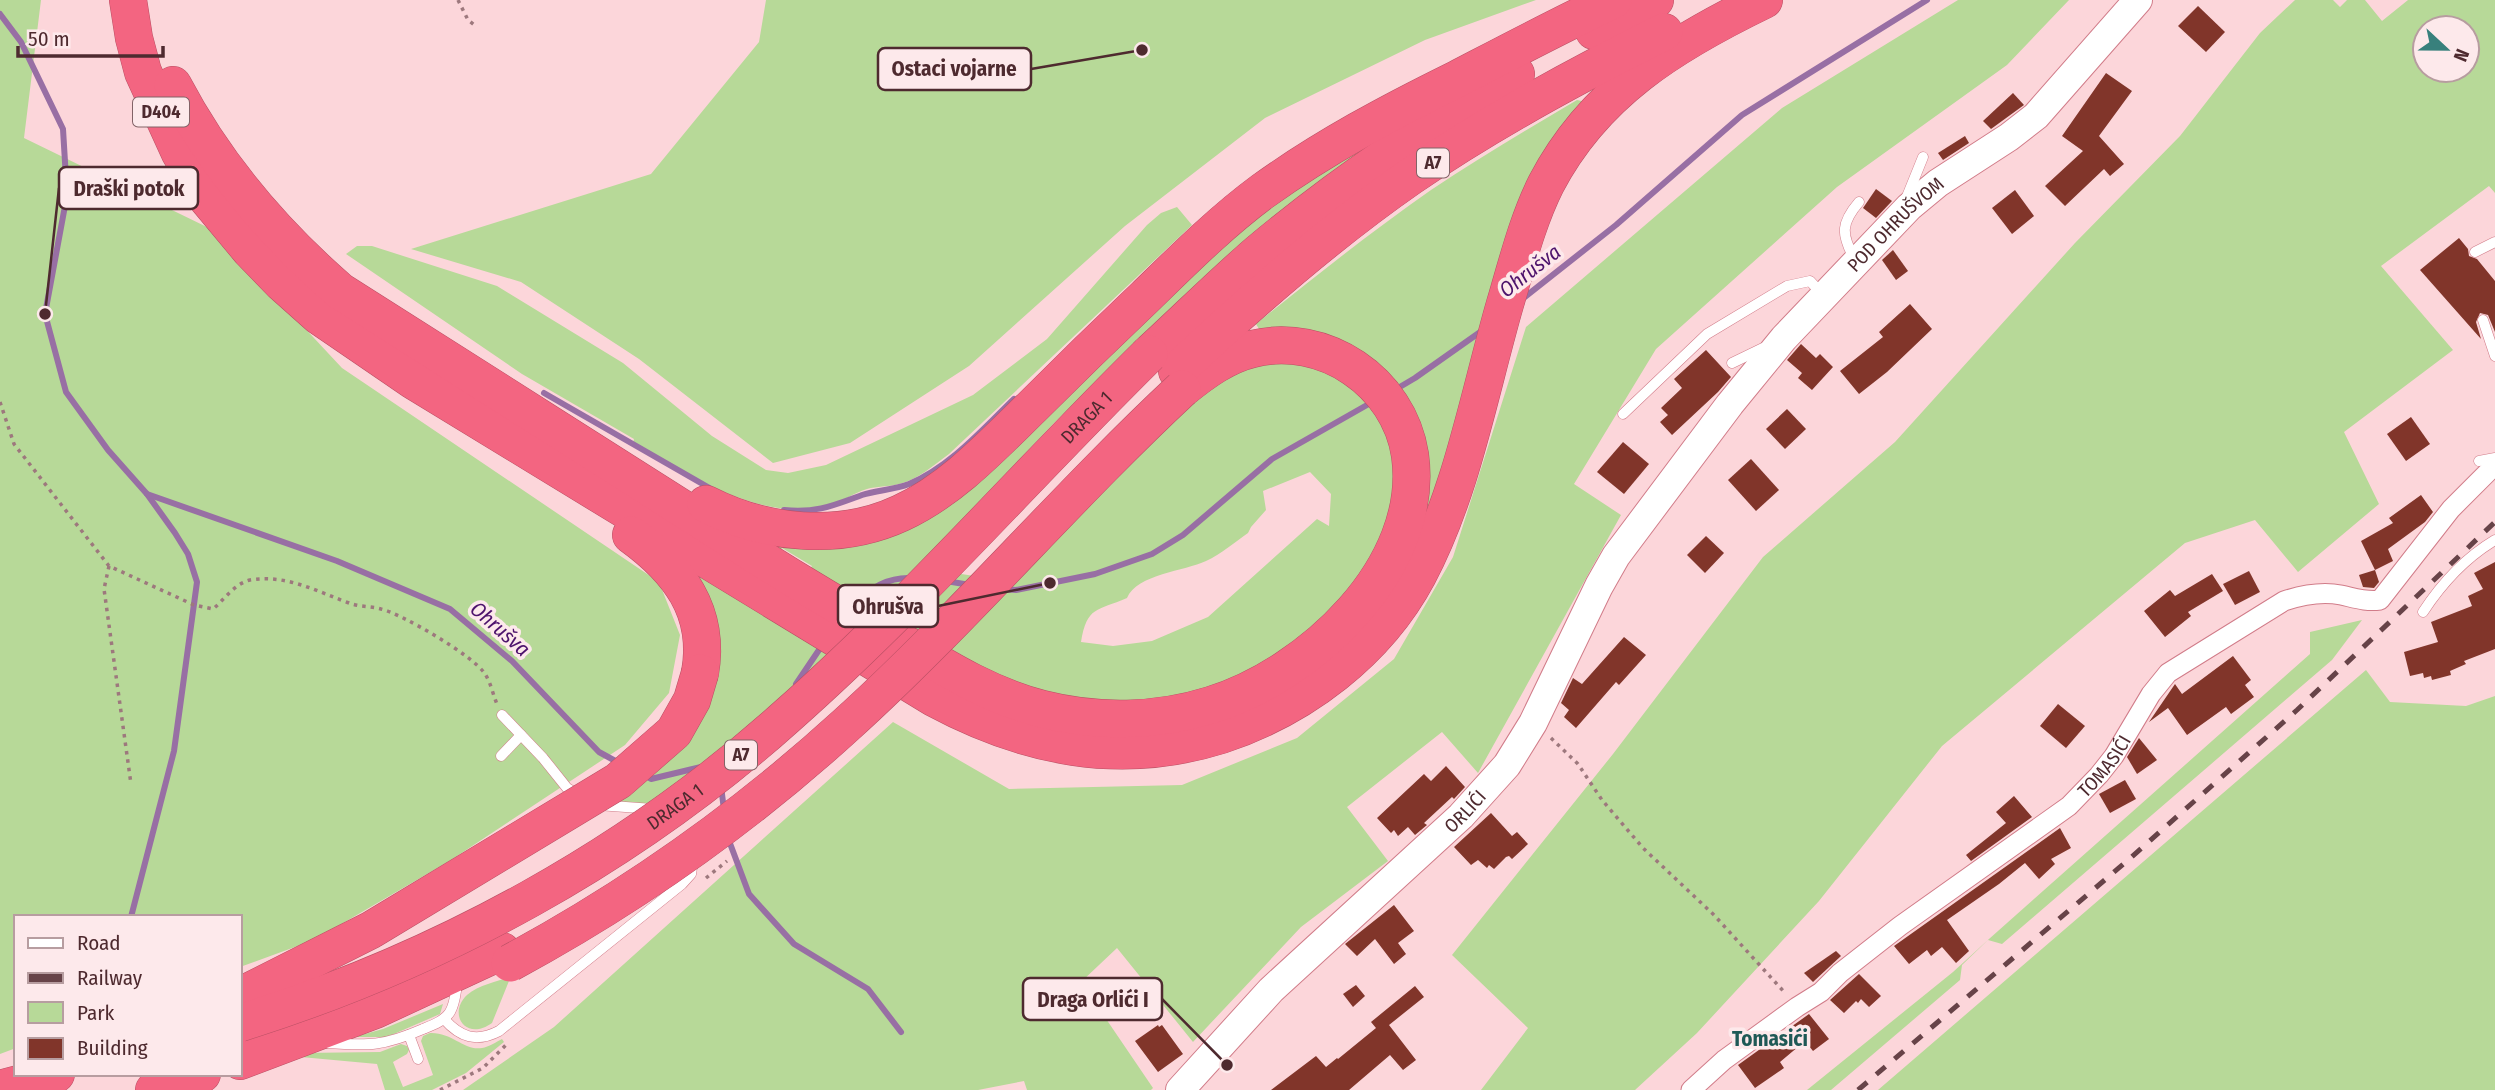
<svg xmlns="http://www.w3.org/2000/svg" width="2495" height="1090" viewBox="0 0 2495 1090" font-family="'Fira Sans Condensed',sans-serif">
<rect width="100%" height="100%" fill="#fcd6da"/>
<!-- green -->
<g fill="#b7d998" fill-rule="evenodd">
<polygon points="0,0 41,0 24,138 213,230 342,368 659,582 680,635 669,693 625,745 451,860 314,940 240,967 240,917 16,917 16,1048 0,1054"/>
<polygon points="766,0 1536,0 1425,40 1265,118 1125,226 969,366 850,443 773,463 639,359 521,282 411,249 651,174 759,42"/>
<polygon points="1958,0 2069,0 2007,65 1837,187 1656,349 1574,484 1621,515 1478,773 1442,732 1347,807 1388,861 1301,927 1193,1042 1117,948 1081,982 1153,1088 1151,1090 1027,1090 1024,1081 978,1090 463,1090 554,1027 893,722 1009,789 1182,785 1297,738 1394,659 1453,557 1526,327 1782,108"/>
<path d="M2295 0H2333L2340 7 2347 0H2365L2382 21 2408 0H2495V193L2489 186 2381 266 2453 350 2344 432 2379 504 2298 572 2255 520 2185 543 1942 746 1819 901 1697 1033 1635 1090H1481L1528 1028 1452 955 1613 754 1763 557 1895 442 2075 243 2180 136 2260 33ZM2425 28H2467V70H2425Z"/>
<path d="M1577 100 1582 101V103L1447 452 1425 518 1285 654 1198 693 1114 706 830 655 753 725 650 805 609 801 688 734 687 563 745 604 777 622 812 566 782 548 779 553 756 540 863 535 1236 227 1416 113 1162 318 1054 423 917 567 1006 581 1192 395 1263 360 1259 329 1256 324C1313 278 1371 232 1431 190 1479 158 1528 129 1577 100ZM1310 472 1331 494 1329 526 1317 519 1208 617 1152 641 1113 646 1081 642C1087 606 1097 611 1127 598 1137 574 1185 571 1206 561 1221 554 1235 542 1248 533L1251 527 1266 510 1263 491Z"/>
<path d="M1177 207 1192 225 949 454C934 465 917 480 899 484 888 487 877 486 867 489 853 493 841 503 827 506 761 523 687 474 633 443L634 439 522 374 346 254 357 246H372L497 286 623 363 712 436 766 470 788 473 826 465 973 395 1047 339 1147 225 1161 213Z"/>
<polygon points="2362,620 2332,660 2002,944 1988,940 1962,965 1960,980 1831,1090 1807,1090 1953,972 1989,939 2310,654 2310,632"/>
<polygon points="2366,670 2390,702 2466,706 2495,696 2495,1090 1878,1090"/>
<path d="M511 976 492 1023C466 1042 447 1014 467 995 479 984 498 982 511 976Z"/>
<polygon points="443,1004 440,1014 387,1037 354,1037 383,1029"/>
<path d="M430 1033C452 1032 464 1051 482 1048 489 1047 496 1042 502 1039L504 1042 466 1073 432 1090H385L377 1064 301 1057V1053L380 1052 401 1044 407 1046 409 1050 407 1054 393 1062 403 1087 433 1075 421 1041 423 1036Z"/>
</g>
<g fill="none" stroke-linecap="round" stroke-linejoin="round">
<!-- stream -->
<g stroke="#986fa4" stroke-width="6">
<polyline points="0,14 21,42 63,129 67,195 45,314 66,392 108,450 147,494 175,533 188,554 197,582 174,751 131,917"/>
<polyline points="1521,300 1616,225 1742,115 1927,0"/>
<polyline points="1393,391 1415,378 1483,330"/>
<polyline points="544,393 713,490"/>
<polyline points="147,494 337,561 450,609 512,661 599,752 619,763"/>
<path d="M784 510C817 513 832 506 862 495 877 490 894 490 909 484 950 467 983 429 1014 399"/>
<polyline points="946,581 970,585"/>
<polyline points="1001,589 1016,590 1095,574 1152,554 1183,535 1272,459 1374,401"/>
<path d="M856 603C871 587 889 577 911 578"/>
<polyline points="796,684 823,644"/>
<polyline points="644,775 651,779 701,767"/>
<polyline points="721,786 724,810"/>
<polyline points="728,838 749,894 794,944 868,989 901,1032"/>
</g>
</g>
<!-- building -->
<g fill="#81352a">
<polygon points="2198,6 2225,32 2206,52 2178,26"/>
<polygon points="2106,73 2132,91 2099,136 2124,164 2110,176 2104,169 2065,206 2045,186 2083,151 2062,136"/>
<polygon points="2013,93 2024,105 1991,129 1983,121"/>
<polygon points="1965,136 1969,143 1943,160 1938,153"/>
<polygon points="1876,189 1892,201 1876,218 1863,208"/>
<polygon points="2015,190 2034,216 2012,234 1992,208"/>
<polygon points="2459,238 2468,249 2469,256 2477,259 2495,281 2495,332 2488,315 2480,313 2476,322 2481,339 2420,270"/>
<polygon points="1893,250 1908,271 1896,280 1882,260"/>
<polygon points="1910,304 1932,329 1887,372 1859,394 1840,371 1883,337 1879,332"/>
<polygon points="1801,344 1816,358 1820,354 1833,367 1812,390 1798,378 1802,373 1787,360"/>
<polygon points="1706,350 1731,377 1718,392 1672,435 1660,422 1668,415 1661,408 1682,388 1674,379"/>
<polygon points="1787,409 1806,429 1785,449 1766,429"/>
<polygon points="2411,417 2430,444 2406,461 2387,434"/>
<polygon points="1623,442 1649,464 1624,494 1597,472"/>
<polygon points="1751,459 1779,490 1756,511 1728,480"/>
<polygon points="2421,495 2433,512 2425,522 2388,549 2393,561 2375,570 2361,541 2393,523 2389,518"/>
<polygon points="1706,536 1724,553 1705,573 1687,555"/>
<polygon points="2495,562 2495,649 2464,661 2466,664 2450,671 2451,675 2432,680 2431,676 2424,678 2423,673 2410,676 2404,652 2438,642 2431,622 2472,606 2468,596 2483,589 2474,573"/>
<polygon points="2375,570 2379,582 2374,588 2363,587 2359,575"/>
<polygon points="2249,571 2260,592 2235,605 2223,584"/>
<polygon points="2212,574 2223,591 2188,612 2191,616 2165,637 2144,611 2170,590 2175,596"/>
<polygon points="1624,637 1646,655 1619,685 1616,682 1576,728 1564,717 1569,710 1561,703 1573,678 1582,684"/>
<polygon points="2233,656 2251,680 2245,685 2254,697 2231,714 2226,707 2187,735 2168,708 2149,722 2175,684 2182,694"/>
<polygon points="2058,704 2085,726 2066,748 2040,726"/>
<polygon points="2139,738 2157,760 2137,774 2127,757"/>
<polygon points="1446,766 1465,787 1454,799 1452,797 1424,823 1427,825 1415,835 1408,827 1398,836 1394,830 1391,833 1377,818 1424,774 1431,781"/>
<polygon points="2125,780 2136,799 2110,813 2099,794"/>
<polygon points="2014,796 2032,817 1971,861 1966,855 2006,823 1996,812"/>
<polygon points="1491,813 1512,836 1517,832 1528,844 1512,859 1509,856 1506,857 1494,869 1489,865 1487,868 1478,860 1471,865 1454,847"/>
<polygon points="2060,828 2071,848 2051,859 2055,864 2039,879 2025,863 1999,884 1947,920 1969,951 1956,963 1942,947 1931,956 1927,950 1909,964 1894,946"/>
<polygon points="1394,905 1414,931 1398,943 1406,954 1394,964 1375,939 1357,956 1345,944"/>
<polygon points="1836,951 1841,956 1813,982 1804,973"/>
<polygon points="1859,974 1881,996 1869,1007 1861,999 1858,1003 1856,1001 1844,1013 1830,1000"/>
<polygon points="1356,985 1365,996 1353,1007 1343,994"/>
<polygon points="1415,986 1424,997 1389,1025 1416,1060 1403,1070 1390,1055 1349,1090 1271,1090 1316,1056 1326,1067 1337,1058 1338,1059 1376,1028 1371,1022"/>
<polygon points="1809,1014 1829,1039 1813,1051 1805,1041 1780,1062 1784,1068 1755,1088 1738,1065"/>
<polygon points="1158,1025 1159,1027 1162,1025 1183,1054 1158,1072 1135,1041"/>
</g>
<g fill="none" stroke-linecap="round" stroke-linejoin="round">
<defs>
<g id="lane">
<polyline points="1906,199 1923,157"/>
<polyline points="2475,252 2495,242"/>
<path d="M1854 258C1841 234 1841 223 1859 202"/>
<polyline points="2483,320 2495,356"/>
<polyline points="1732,363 1763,348"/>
<polyline points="1623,414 1707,334 1787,286 1810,281 1823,295"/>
<polyline points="2479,461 2495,458"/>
<path d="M2423 612C2442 583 2465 558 2495 540"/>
<polyline points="502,715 543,758 567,788 578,795"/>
<polyline points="501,756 521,735"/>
<polyline points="598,805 653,809"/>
<path d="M444 1019C460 1037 476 1043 499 1031L682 884 691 874 693 861"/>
<polyline points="409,1035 418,1059"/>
<path d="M327 1043C369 1046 384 1046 423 1029 433 1025 444 1021 450 1012 454 1005 455 998 456 991"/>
</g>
<g id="street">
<path id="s1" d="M1691 1090 1724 1060 1797 1007 1821 992 1840 973 1900 926 2069 806 2099 775 2114 756 2151 694 2168 673 2284 601C2302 595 2321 591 2341 595 2355 598 2366 602 2380 600L2451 509 2495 465"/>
</g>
<g id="secondary">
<path id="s2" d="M1180 1090 1271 990 1461 816 1507 765 1533 723 1599 586 1616 556 1730 404 1784 338 1909 207 1938 183 2009 137 2036 116 2138 0"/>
</g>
<g id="highway">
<path d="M128 0 134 38 143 72 180 153 205 196 250 250 282 283 319 316 414 381 934 698C1025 747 1120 767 1221 735 1302 708 1377 652 1418 575 1462 492 1479 394 1505 304 1517 264 1527 222 1546 184 1594 92 1673 44 1764 0"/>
<polyline points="1594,31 1655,0"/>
<path d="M173 85C215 165 272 232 340 291 478 379 616 466 754 554 803 585 852 614 902 642 947 669 991 696 1042 709 1097 723 1157 722 1211 705 1309 675 1426 568 1410 455 1399 382 1324 331 1252 349 1226 355 1203 372 1182 389"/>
<path d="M1149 354C1185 321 1220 286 1258 253 1338 186 1425 127 1516 74"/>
<path d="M1177 371C1250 302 1328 234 1410 177 1490 122 1577 75 1664 32"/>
<path d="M706 504C765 534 839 542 901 513 951 490 992 446 1032 407 1069 370 1107 333 1145 297 1183 260 1221 222 1263 191 1324 147 1390 112 1457 79 1509 52 1560 25 1613 0"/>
<path d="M631 535C678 569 711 611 700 673"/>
<polyline points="240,1061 375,1010 502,951"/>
<polyline points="0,1089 56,1074"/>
<polyline points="154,1090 202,1074"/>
</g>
</defs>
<!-- lane casing -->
<use href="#lane" stroke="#d17c89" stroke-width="11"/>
<!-- street casing -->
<use href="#street" stroke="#d17c89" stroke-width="21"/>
<!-- secondary casing -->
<use href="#secondary" stroke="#d17c89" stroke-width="30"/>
<!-- highway casing -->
<use href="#highway" stroke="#b95064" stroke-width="38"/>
<!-- path -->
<g stroke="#9d787d" stroke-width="3.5" stroke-dasharray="3.5 5" stroke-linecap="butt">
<polyline points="458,0 468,20 477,27"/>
<path d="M0 402 14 444 109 566 194 605 213 609C225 599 234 584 250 580 286 574 316 591 349 603 359 607 370 606 381 609 402 614 474 656 485 674 491 683 493 695 497 704"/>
<polyline points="109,566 104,589 131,784"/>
<polyline points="1551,738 1578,764 1602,800 1643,848 1714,915 1786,994"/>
<polyline points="706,878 727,861"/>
<polyline points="440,1090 483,1068 507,1044"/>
</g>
<!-- lane -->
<use href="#lane" stroke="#fff" stroke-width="10"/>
<!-- street -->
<use href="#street" stroke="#fff" stroke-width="19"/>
<!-- secondary -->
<use href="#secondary" stroke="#fff" stroke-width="28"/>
<!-- highway -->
<use href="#highway" stroke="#f36581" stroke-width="37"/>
<!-- rail -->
<polyline stroke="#674348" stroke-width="5" stroke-dasharray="12 12" stroke-linecap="butt" points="1858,1090 2127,861 2297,710 2495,522"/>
<defs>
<g id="highway-bridge">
<path d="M510 963C632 897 743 819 846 725 963 619 1066 497 1182 389"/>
<polyline points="240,996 371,930 618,781 674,732 692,700 700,673"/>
<path id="s3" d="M240 1023C441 960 630 857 787 716 915 603 1027 474 1149 354"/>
</g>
</defs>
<!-- highway-bridge casing -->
<use href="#highway-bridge" stroke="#b95064" stroke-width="38" stroke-linecap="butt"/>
<!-- highway-bridge -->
<use href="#highway-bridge" stroke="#f36581" stroke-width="37"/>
</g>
<g text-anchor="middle" stroke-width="7" stroke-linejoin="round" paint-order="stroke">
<!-- shield labels -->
<g fill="#fde9eb" stroke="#826367" stroke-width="2">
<rect x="133" y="97.5" width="56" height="29" rx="5"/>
<rect x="1417" y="148.5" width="32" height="29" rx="5"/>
<rect x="725" y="740.5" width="32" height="29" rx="5"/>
</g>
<g font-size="18" font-weight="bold" fill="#4e2a2f">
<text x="161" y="118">D404</text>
<text x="1433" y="169">A7</text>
<text x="741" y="761">A7</text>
</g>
<!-- street labels -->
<g font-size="19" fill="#4e2a2f" stroke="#fde9eb">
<text dy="7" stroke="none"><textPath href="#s2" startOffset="1132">POD OHRUŠVOM</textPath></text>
<text dy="7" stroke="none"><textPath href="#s3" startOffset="1055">DRAGA 1</textPath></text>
<text dy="7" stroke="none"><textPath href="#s1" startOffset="527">TOMASIĆI</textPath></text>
<text dy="7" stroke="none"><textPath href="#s3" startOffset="488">DRAGA 1</textPath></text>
<text dy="7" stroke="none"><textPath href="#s2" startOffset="399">ORLIĆI</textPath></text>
</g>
<!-- water labels -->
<g font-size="21" font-style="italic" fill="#4d136c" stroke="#fde9eb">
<text transform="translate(1530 271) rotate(-38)" y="7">Ohrušva</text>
<text transform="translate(500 629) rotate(41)" y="7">Ohrušva</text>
</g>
<!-- neighbourhood labels -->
<g font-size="21" font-weight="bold" fill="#1e5956" stroke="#fde9eb">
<text x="1770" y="1046">Tomasići</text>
</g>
</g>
<!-- callouts -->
<path fill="none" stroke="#4e2a2f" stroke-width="2.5" d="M1142 50L1031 69M45 314L59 188M1050 583L938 606M1227 1065L1162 999"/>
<g fill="#4e2a2f" stroke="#fde9eb" stroke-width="2.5">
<circle cx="1142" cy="50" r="7"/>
<circle cx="45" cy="314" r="7"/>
<circle cx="1050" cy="583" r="7"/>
<circle cx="1227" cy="1065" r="7"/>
</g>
<g fill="#fde9eb" stroke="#4e2a2f" stroke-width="2.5">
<rect x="878" y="48" width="153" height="42" rx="7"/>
<rect x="59" y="167" width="139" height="42" rx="7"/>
<rect x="838" y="585" width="100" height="42" rx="7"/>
<rect x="1023" y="978" width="139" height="42" rx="7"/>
</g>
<g font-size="21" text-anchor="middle" font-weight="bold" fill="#4e2a2f">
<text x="954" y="76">Ostaci vojarne</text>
<text x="129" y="196">Draški potok</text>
<text x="888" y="614">Ohrušva</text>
<text x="1093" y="1007">Draga Orlići I</text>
</g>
<!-- legend -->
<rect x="14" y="915" width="228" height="161" fill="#fde9eb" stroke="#b79da0" stroke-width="2"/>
<rect x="28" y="938" width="35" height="10" fill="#ffffff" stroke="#b79da0" stroke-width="2"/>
<text x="77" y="950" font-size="21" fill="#4e2a2f">Road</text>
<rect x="28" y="973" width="35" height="10" fill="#674348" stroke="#b79da0" stroke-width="2"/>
<text x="77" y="985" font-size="21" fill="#4e2a2f">Railway</text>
<rect x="28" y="1002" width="35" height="21" fill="#b7d998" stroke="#b79da0" stroke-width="2"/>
<text x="77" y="1020" font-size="21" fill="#4e2a2f">Park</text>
<rect x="28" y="1038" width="35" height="21" fill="#81352a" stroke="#b79da0" stroke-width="2"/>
<text x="77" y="1055" font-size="21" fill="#4e2a2f">Building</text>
<!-- north arrow -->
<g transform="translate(2446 49) rotate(112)"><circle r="33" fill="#fde9eb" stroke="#b79da0" stroke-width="2"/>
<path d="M0-5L12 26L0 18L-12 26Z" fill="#38807c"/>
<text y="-10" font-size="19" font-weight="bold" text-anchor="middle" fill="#4e2a2f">N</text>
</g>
<!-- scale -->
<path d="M18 46v10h145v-10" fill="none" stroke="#4e2a2f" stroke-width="3.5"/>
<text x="28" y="46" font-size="21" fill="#4e2a2f" stroke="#fde9eb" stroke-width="5" paint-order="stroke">50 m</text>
</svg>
